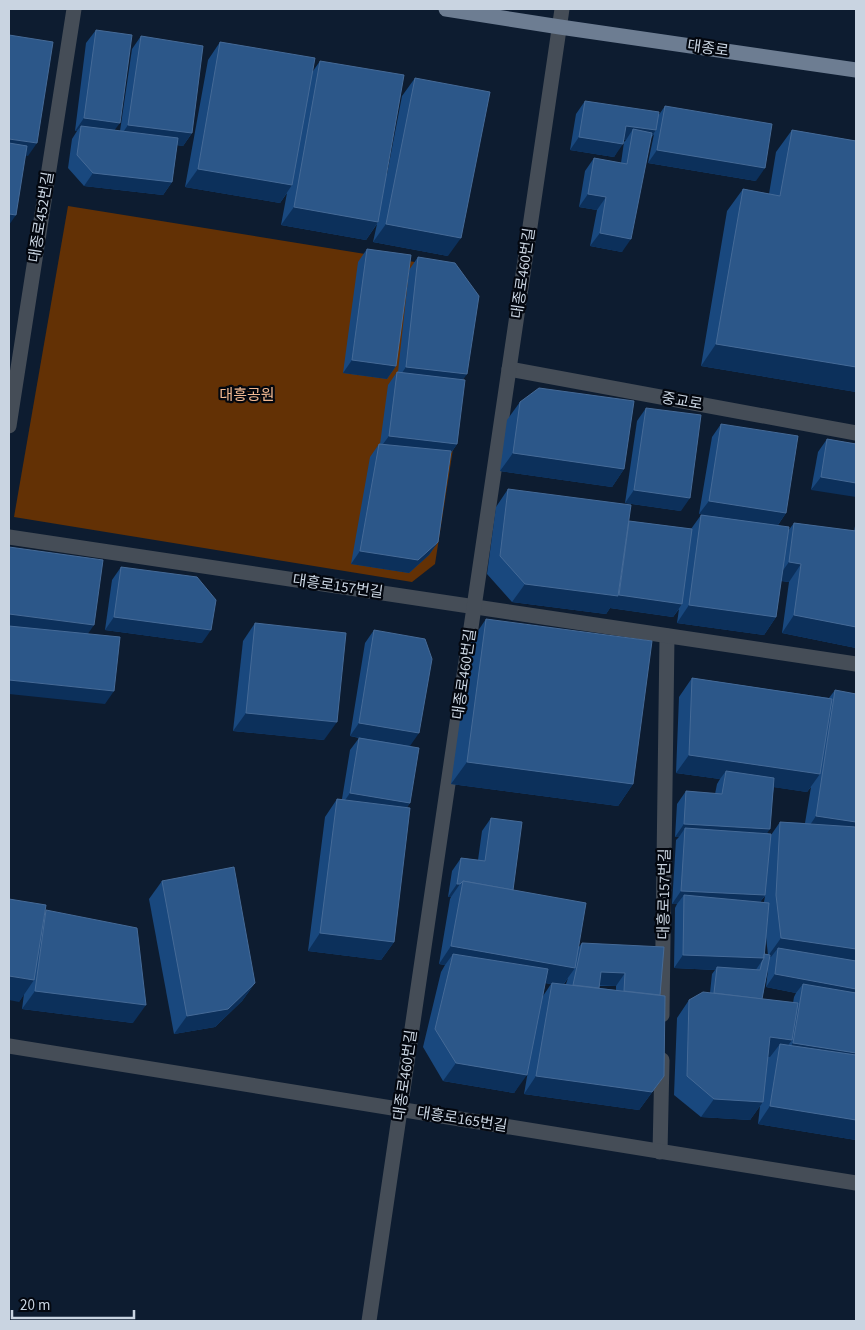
<svg xmlns="http://www.w3.org/2000/svg" width="865" height="1330" viewBox="0 0 865 1330" font-family="'Source Sans 3','Noto Sans KR',sans-serif">
<rect width="100%" height="100%" fill="#0d1c30"/>
<!-- green -->
<polygon fill="#633105" points="68,206 458,269 477,295 435,564 412,582 14,517"/>
<g fill="none" stroke-linecap="round" stroke-linejoin="round">
<!-- lane -->
<g stroke="#454d57" stroke-width="15">
<polyline points="662,1015 667,636"/>
<polyline points="660,1152 662,1060"/>
</g>
<!-- street -->
<g stroke="#454d57" stroke-width="15">
<polyline points="509,369 856,433"/>
<polyline points="9,426 74,9"/>
<polyline points="9,537 856,664"/>
<polyline points="9,1046 856,1183"/>
<polyline points="369,1321 562,9"/>
</g>
<!-- primary -->
<polyline stroke="#6d7d92" stroke-width="15" points="446,9 560,27 856,70"/>
</g>
<!-- wall -->
<g fill="#19487e" fill-rule="evenodd">
<polygon points="96,30 115,130 120,131 132,49 141,36 192,133 183,146 177,145 172,182 163,195 84,186 68,168 72,139 77,131 75,131 86,43"/>
<polygon points="220,42 313,71 320,61 387,174 402,96 415,78 448,256 373,242 377,224 366,240 281,225 287,193 280,203 185,187 208,60"/>
<polygon points="585,101 658,116 665,106 756,181 648,163 654,134 651,138 622,252 590,246 597,210 579,207 585,171 594,158 621,163 624,142 626,140 624,140 614,157 570,150 576,114"/>
<polygon points="792,130 856,141 856,392 701,366 727,211 743,189 769,194 776,152"/>
<polygon points="367,249 396,366 387,379 343,373 358,262"/>
<polygon points="418,257 463,379 457,444 451,453 438,542 429,555 409,573 351,564 370,457 379,444 380,444 388,385 397,372 398,372 409,270"/>
<polygon points="520,402 624,469 612,487 500,471 507,420"/>
<polygon points="646,408 681,511 625,503 637,421"/>
<polygon points="721,424 786,513 778,525 788,531 794,523 854,531 856,521 856,648 782,633 789,582 781,581 776,617 764,635 677,623 679,609 673,617 610,608 606,614 512,602 487,574 496,507 508,489 629,521 691,529 701,515 714,516 699,514 712,437"/>
<polygon points="827,439 856,444 811,490 818,452"/>
<polygon points="121,567 202,643 105,630 112,580"/>
<polygon points="486,619 633,784 618,806 451,784 471,641"/>
<polygon points="255,623 324,740 233,731 243,641"/>
<polygon points="374,630 410,746 410,803 407,807 394,942 381,960 308,951 325,817 337,799 342,799 350,750 359,738 350,736 365,643"/>
<path d="M692 678 829 698 835 690 854 827 856 1140 758 1124 760 1106 750 1120 701 1117 674 1095 677 1018 689 1000 710 993 712 974 715 970 674 968 675 908 677 904H672L676 840 679 837H675L677 804 686 791 715 794 717 784 720 779 676 773 679 697ZM774 787 807 792 811 787 805 823 780 822 771 835 767 833ZM765 896 764 902H760ZM766 937 768 955 764 954ZM768 969 766 987 796 993 794 997 793 1003 762 999Z"/>
<path d="M491 818 513 890 578 948 582 943 660 995 664 1076 639 1110 524 1094 528 1071 514 1093 443 1081 423 1047 441 972 445 965 439 964 450 899 451 897H448L452 871 461 858 478 860 482 831ZM568 978 566 984H564ZM545 983 551 984 543 996ZM599 986H616V990L599 988Z"/>
<polygon points="162,881 255,983 242,1001 215,1027 174,1034 149,899"/>
<polygon points="46,910 133,1023 22,1009 24,994 19,1002"/>
</g>
<!-- shaded-wall -->
<g fill="#0c305b">
<polygon points="84,118 120,123 110,136 81,126 77,131 75,131"/>
<polygon points="128,125 192,133 183,146 119,138"/>
<polygon points="626,126 656,130 647,143 633,129 626,140 617,139"/>
<polygon points="579,137 623,144 614,157 570,150"/>
<polygon points="9,139 37,143 28,156 9,153"/>
<polygon points="657,150 765,168 756,181 648,163"/>
<polygon points="198,169 292,185 280,203 185,187"/>
<polygon points="93,173 172,182 163,195 84,186"/>
<polygon points="588,194 606,197 597,210 579,207"/>
<polygon points="294,207 378,222 366,240 281,225"/>
<polygon points="9,214 16,215 9,225"/>
<polygon points="386,224 461,238 448,256 373,242"/>
<polygon points="600,233 631,239 622,252 590,246"/>
<polygon points="716,344 856,367 856,392 701,366"/>
<polygon points="352,360 396,366 387,379 343,373"/>
<polygon points="406,367 467,374 458,387 397,380"/>
<polygon points="389,436 457,444 448,457 380,448"/>
<polygon points="513,453 624,469 612,487 500,471"/>
<polygon points="821,477 856,483 856,497 811,490"/>
<polygon points="634,490 690,498 681,511 625,503"/>
<polygon points="709,501 786,513 777,526 699,514"/>
<polygon points="438,542 429,555 409,573 351,564 360,551"/>
<polygon points="789,562 801,564 789,582 776,580"/>
<polygon points="525,584 619,595 682,604 673,617 610,608 606,614 512,602"/>
<polygon points="689,605 776,617 764,635 677,623"/>
<polygon points="9,614 94,625 85,638 9,628"/>
<polygon points="794,615 856,627 856,648 782,633"/>
<polygon points="114,617 211,630 202,643 105,630"/>
<polygon points="9,680 114,691 105,704 9,694"/>
<polygon points="246,713 337,722 324,740 233,731"/>
<polygon points="359,723 419,733 410,746 350,736"/>
<polygon points="689,755 820,774 807,792 724,780 726,771 720,779 676,773"/>
<polygon points="467,762 633,784 618,806 451,784"/>
<polygon points="350,793 410,803 401,816 341,806"/>
<polygon points="816,816 856,822 856,824 845,840 804,834"/>
<polygon points="684,824 770,829 761,842 685,828 679,837 675,837"/>
<polygon points="457,884 460,884 451,897 448,897"/>
<polygon points="681,891 765,895 756,908 684,895 677,904 672,904"/>
<polygon points="320,933 394,942 381,960 308,951"/>
<polygon points="781,938 856,949 856,969 778,948 771,957 768,956"/>
<polygon points="451,946 575,968 562,986 552,983 551,984 450,966 453,954 445,965 439,964"/>
<polygon points="683,955 764,958 755,971 717,967 715,970 674,968"/>
<polygon points="601,972 625,973 616,986 592,985"/>
<polygon points="775,974 856,989 856,1004 803,984 796,993 766,987"/>
<polygon points="9,976 34,980 19,1002 9,1000"/>
<polygon points="255,983 242,1001 215,1027 174,1034 187,1016"/>
<polygon points="35,991 146,1005 133,1023 22,1009"/>
<polygon points="770,1037 792,1040 779,1058 780,1044 770,1057 757,1055"/>
<polygon points="793,1043 856,1053 856,1068 784,1056"/>
<polygon points="456,1063 527,1075 514,1093 443,1081"/>
<polygon points="536,1076 664,1076 639,1110 524,1094"/>
<polygon points="714,1099 763,1102 750,1120 701,1117"/>
<polygon points="770,1106 856,1120 856,1140 758,1124"/>
</g>
<!-- building -->
<g fill="#2c5789" stroke="#456a97">
<polygon points="96,30 132,35 120,123 84,118"/>
<polygon points="9,35 53,42 37,143 9,139"/>
<polygon points="141,36 203,46 192,133 128,125"/>
<polygon points="220,42 315,58 292,185 198,169"/>
<polygon points="320,61 404,75 378,222 294,207"/>
<polygon points="415,78 490,92 461,238 386,224"/>
<polygon points="585,101 659,112 656,130 626,126 623,144 579,137"/>
<polygon points="665,106 772,124 765,168 657,150"/>
<polygon points="81,126 178,138 172,182 93,173 77,155"/>
<polygon points="633,129 652,133 631,239 600,233 606,197 588,194 594,158 627,164"/>
<polygon points="792,130 856,141 856,367 716,344 743,189 780,196"/>
<polygon points="9,143 27,146 16,215 9,214"/>
<polygon points="367,249 411,255 396,366 352,360"/>
<polygon points="418,257 455,263 479,296 467,374 406,367"/>
<polygon points="397,372 465,380 457,444 389,436"/>
<polygon points="539,388 634,401 624,469 513,453 520,402"/>
<polygon points="646,408 701,415 690,498 634,490"/>
<polygon points="721,424 798,436 786,513 709,501"/>
<polygon points="827,439 856,444 856,483 821,477"/>
<polygon points="379,444 451,451 438,542 418,560 360,551"/>
<polygon points="508,489 631,505 618,596 525,584 500,556"/>
<polygon points="701,515 789,527 776,617 689,605"/>
<polygon points="629,521 692,529 682,604 619,595"/>
<polygon points="794,523 856,531 856,627 794,615 801,564 789,562"/>
<polygon points="9,547 103,560 94,625 9,614"/>
<polygon points="121,567 197,577 216,600 211,630 114,617"/>
<polygon points="486,619 652,641 633,784 467,762"/>
<polygon points="255,623 346,633 337,722 246,713"/>
<polygon points="9,626 120,637 114,691 9,680"/>
<polygon points="374,630 425,639 432,659 419,733 359,723"/>
<polygon points="692,678 832,699 820,774 689,755"/>
<polygon points="835,690 856,694 856,822 816,816"/>
<polygon points="359,738 419,748 410,803 350,793"/>
<polygon points="726,771 774,778 770,829 684,824 686,791 722,794"/>
<polygon points="337,799 410,808 394,942 320,933"/>
<polygon points="491,818 522,822 513,890 463,881 460,884 457,884 461,858 485,861"/>
<polygon points="780,822 856,827 856,949 781,938 776,895"/>
<polygon points="685,828 771,834 765,895 681,891"/>
<polygon points="234,867 255,983 228,1009 187,1016 162,881"/>
<polygon points="463,881 586,903 575,968 451,946"/>
<polygon points="684,895 769,903 764,958 683,955"/>
<polygon points="9,899 46,905 34,980 9,976"/>
<polygon points="46,910 137,928 146,1005 35,991"/>
<polygon points="582,943 664,947 660,995 624,991 625,973 601,972 599,988 573,985"/>
<polygon points="778,948 856,961 856,989 775,974"/>
<polygon points="453,954 548,969 527,1075 456,1063 435,1029"/>
<polygon points="764,954 770,955 762,999 714,993 717,967 760,970 762,962 764,958"/>
<polygon points="552,983 665,996 664,1076 652,1092 536,1076"/>
<polygon points="803,984 856,993 856,1053 793,1043"/>
<polygon points="703,992 798,1003 792,1040 770,1037 763,1102 714,1099 687,1076 689,1000"/>
<polygon points="780,1044 856,1055 856,1120 770,1106"/>
</g>
<g text-anchor="middle" stroke-width="4.5" stroke-linejoin="round" paint-order="stroke">
<!-- street labels -->
<g font-size="15" fill="#c9d4e1" stroke="#03070f">
<text transform="translate(708 48) rotate(8)" y="5">대종로</text>
<text transform="translate(41 217) rotate(-81)" y="5">대종로452번길</text>
<text transform="translate(523 273) rotate(-82)" y="5">대종로460번길</text>
<text transform="translate(682 401) rotate(10)" y="5">중교로</text>
<text transform="translate(338 586) rotate(8)" y="5">대흥로157번길</text>
<text transform="translate(464 674) rotate(-82)" y="5">대종로460번길</text>
<text transform="translate(664 894) rotate(-89)" y="5">대흥로157번길</text>
<text transform="translate(405 1075) rotate(-82)" y="5">대종로460번길</text>
<text transform="translate(462 1119) rotate(9)" y="5">대흥로165번길</text>
</g>
<!-- park labels -->
<g font-size="15" fill="#f2b992" stroke="#03070f">
<text x="247" y="400">대흥공원</text>
</g>
</g>
<!-- border -->
<rect width="865" height="1330" fill="none" stroke="#c9d4e1" stroke-width="20"/>
<!-- scale -->
<path d="M12 1310v8h122v-8" fill="none" stroke="#c9d4e1" stroke-width="2.5"/>
<text x="20" y="1310" font-size="15" fill="#c9d4e1" stroke="#03070f" stroke-width="4" paint-order="stroke">20 m</text>
</svg>
